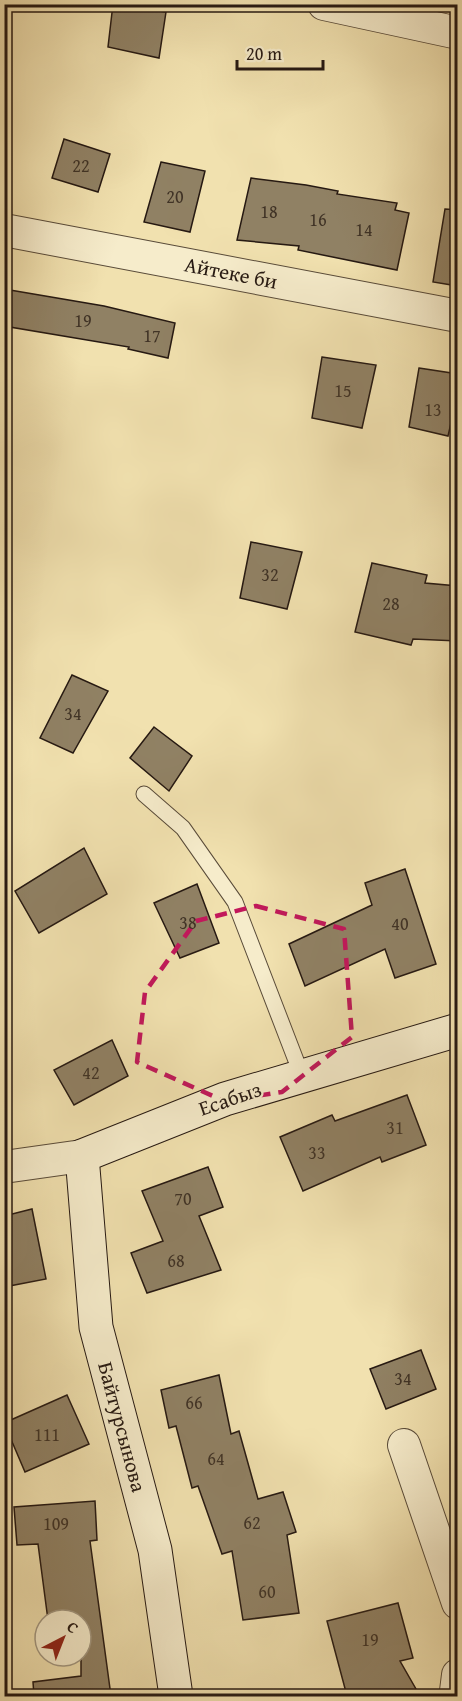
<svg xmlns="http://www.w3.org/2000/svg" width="462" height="1701" viewBox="0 0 462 1701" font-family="'Gentium Book Plus',serif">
<rect width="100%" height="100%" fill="#f1e1af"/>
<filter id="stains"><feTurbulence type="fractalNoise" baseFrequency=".00333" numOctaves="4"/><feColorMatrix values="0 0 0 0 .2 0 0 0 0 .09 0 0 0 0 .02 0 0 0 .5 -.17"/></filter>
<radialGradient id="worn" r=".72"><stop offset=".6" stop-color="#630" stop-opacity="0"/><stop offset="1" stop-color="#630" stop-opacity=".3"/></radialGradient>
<!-- building -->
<g fill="#908164" stroke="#261912" stroke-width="1.5">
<polygon points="113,4 166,12 159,58 108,47"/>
<polygon points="64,139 110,154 98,192 52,178"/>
<polygon points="161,162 205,171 190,232 144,222"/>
<polygon points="251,178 306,185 338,191 337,194 397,203 395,210 409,213 397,270 298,250 299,246 237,240"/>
<polygon points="445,209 458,210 458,286 433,282"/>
<polygon points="4,289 104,306 175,323 168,358 128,349 129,347 4,326"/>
<polygon points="322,357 376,365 362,428 312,418"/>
<polygon points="419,368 458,374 458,393 448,436 409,427"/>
<polygon points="251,542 302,552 287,609 240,598"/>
<polygon points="372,563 427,575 425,583 458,586 458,641 413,639 411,645 355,632"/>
<polygon points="72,675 108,691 73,753 40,738"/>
<polygon points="154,727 192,756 169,791 130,758"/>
<polygon points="84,848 107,894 39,933 15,891"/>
<polygon points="405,869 436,964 395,978 385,949 305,986 289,944 372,905 365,883"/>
<polygon points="197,884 219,943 180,958 154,903"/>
<polygon points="112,1040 128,1076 74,1105 54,1070"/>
<polygon points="407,1095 426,1145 382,1162 380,1157 303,1191 280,1137 332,1115 335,1121"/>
<polygon points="208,1167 223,1207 199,1216 221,1270 147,1293 131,1253 163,1241 142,1191"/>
<polygon points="32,1209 46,1279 4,1287 4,1216"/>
<polygon points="421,1350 436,1389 386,1409 370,1369"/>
<polygon points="219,1375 231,1434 239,1431 258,1499 283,1492 296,1532 287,1535 299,1613 243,1620 232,1551 222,1554 198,1486 192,1488 176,1426 169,1428 161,1390"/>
<polygon points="67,1395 89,1444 25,1472 4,1423"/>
<polygon points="95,1501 97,1540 90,1541 111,1696 34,1696 33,1682 81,1676 81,1620 48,1620 38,1544 17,1545 14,1507"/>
<polygon points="398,1603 413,1658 400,1661 420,1696 347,1696 327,1621"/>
</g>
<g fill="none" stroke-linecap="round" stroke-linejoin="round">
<defs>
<polyline id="service" points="144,794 183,828 235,902 302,1076"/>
<g id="minor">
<polyline points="324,4 458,33"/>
<polyline points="4,230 458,316"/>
<polyline points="4,1167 82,1156"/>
<polyline points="404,1445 458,1603"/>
<polyline points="458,1675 456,1691 458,1694"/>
</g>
<polyline id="secondary" points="176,1696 155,1550 96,1327 82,1156 225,1099 458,1030"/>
</defs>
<!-- service casing -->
<use href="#service" stroke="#594b39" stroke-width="17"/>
<!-- minor casing -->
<use href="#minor" stroke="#594b39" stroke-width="34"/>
<!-- secondary casing -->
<use href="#secondary" stroke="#261912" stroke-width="35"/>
<!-- service -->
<use href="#service" stroke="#f6eccb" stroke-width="15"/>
<!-- minor -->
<use href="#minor" stroke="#f6eccb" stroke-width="32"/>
<!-- secondary -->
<use href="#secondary" stroke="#f6eccb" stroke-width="33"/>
</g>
<!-- marked area -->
<path fill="none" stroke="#c2185b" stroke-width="4.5" stroke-dasharray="12 8" stroke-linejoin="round" d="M256 906 344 929 352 1037 282 1092 224 1101 137 1062 145 992 196 921Z"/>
<g text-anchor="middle" stroke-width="4.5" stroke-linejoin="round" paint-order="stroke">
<!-- number labels -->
<g font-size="18" fill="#403326">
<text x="81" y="172">22</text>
<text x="175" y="203">20</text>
<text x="269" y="218">18</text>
<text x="318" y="226">16</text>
<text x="364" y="236">14</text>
<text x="83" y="327">19</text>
<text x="152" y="342">17</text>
<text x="343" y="397">15</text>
<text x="433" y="416">13</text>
<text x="270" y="581">32</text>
<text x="391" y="610">28</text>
<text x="73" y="720">34</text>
<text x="188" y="929">38</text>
<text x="400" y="930">40</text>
<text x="91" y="1079">42</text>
<text x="395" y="1134">31</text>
<text x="317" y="1159">33</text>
<text x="183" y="1205">70</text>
<text x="176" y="1267">68</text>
<text x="403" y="1385">34</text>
<text x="194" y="1409">66</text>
<text x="47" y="1441">111</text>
<text x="216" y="1465">64</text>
<text x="252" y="1529">62</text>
<text x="56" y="1530">109</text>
<text x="267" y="1598">60</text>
<text x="370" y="1646">19</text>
</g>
<!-- street labels -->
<g font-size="21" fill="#261912" stroke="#f6eccb">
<text transform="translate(231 273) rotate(11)" y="7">Айтеке би</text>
<text transform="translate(230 1099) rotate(-19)" y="7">Есабыз</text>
<text transform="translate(122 1427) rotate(75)" y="7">Байтурсынова</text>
</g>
</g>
<!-- margin -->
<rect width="462" height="1701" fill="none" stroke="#f1e1af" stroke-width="24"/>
<rect x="6" y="6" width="450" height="1689" fill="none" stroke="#261912" stroke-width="3"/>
<rect x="12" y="12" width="438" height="1677" fill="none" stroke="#261912" stroke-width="1.5"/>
<!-- north arrow -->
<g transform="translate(63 1638) rotate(42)"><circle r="28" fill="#f6eccb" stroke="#a39881" stroke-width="1.5"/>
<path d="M0-4.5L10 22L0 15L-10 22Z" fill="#8f2418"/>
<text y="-9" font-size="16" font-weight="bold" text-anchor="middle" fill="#261912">С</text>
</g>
<!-- scale -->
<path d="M237 60v9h86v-9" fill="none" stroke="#261912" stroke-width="3"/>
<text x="246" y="60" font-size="18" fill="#261912" stroke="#f6eccb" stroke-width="4.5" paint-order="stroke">20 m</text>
<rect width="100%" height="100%" filter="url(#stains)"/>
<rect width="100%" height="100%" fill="url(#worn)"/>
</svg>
